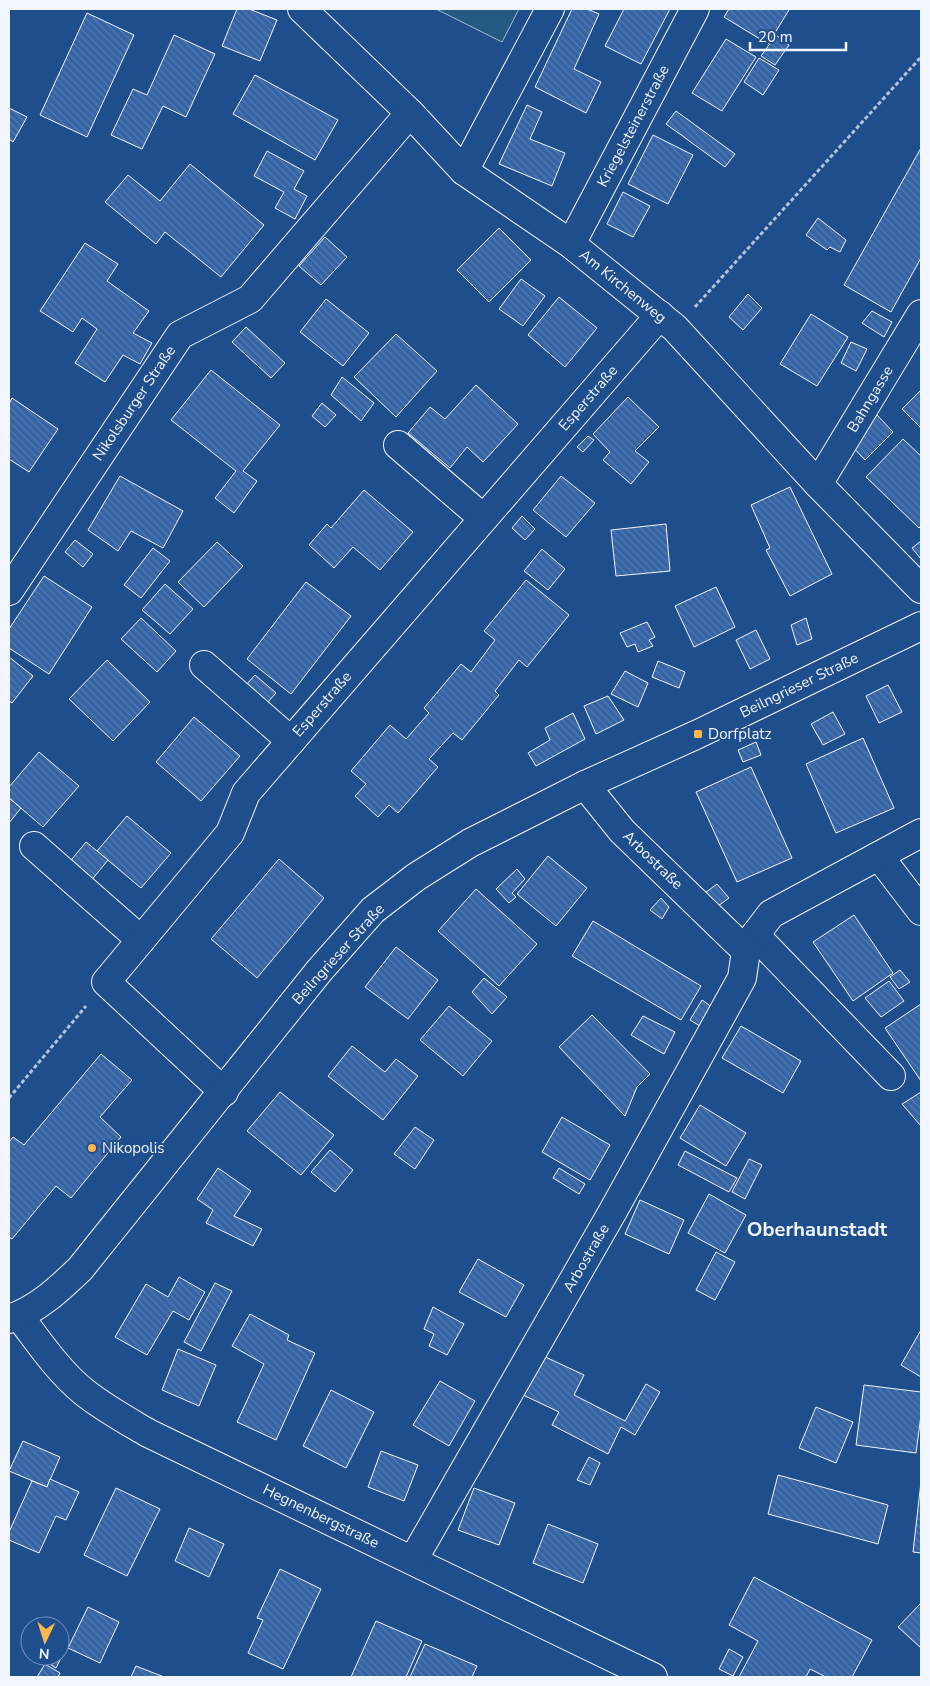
<svg xmlns="http://www.w3.org/2000/svg" width="930" height="1686" viewBox="0 0 930 1686" font-family="'Nunito Sans',sans-serif">
<defs>
<pattern id="building-back-hatch" width="6" height="6" patternUnits="userSpaceOnUse" patternTransform="scale(1.25)"><rect width="6" height="6" fill="#3563a3"/><path d="M-1 5l2 2M0 0l6 6M5-1l2 2" fill="none" stroke="#537ab1"/></pattern>
</defs>
<rect width="100%" height="100%" fill="#1f4e8c"/>
<!-- grass -->
<polygon fill="#245a82" stroke="#a8bbd7" points="436,9 519,9 502,42"/>
<!-- building -->
<g fill="url(#building-back-hatch)" stroke="#f2f6ff">
<polygon points="237,9 249,9 277,20 260,61 222,46"/>
<polygon points="572,9 587,9 599,14 574,69 601,82 586,113 535,87"/>
<polygon points="624,9 670,9 641,64 605,46"/>
<polygon points="729,9 787,9 789,10 768,44 724,17"/>
<polygon points="87,13 134,35 87,137 40,115"/>
<polygon points="174,35 215,54 186,117 163,106 142,149 111,135 133,89 147,95"/>
<polygon points="776,35 789,45 775,65 761,56"/>
<polygon points="726,39 756,57 722,111 692,93"/>
<polygon points="759,58 779,70 763,95 744,82"/>
<polygon points="255,75 338,120 315,160 233,114"/>
<polygon points="527,105 542,112 530,139 565,153 552,186 499,164"/>
<polygon points="9,108 27,117 13,142 9,139"/>
<polygon points="676,111 735,154 725,167 666,124"/>
<polygon points="653,135 693,155 668,204 628,184"/>
<polygon points="921,148 921,258 891,312 844,285"/>
<polygon points="267,151 304,171 294,189 307,196 295,219 275,208 284,192 254,176"/>
<polygon points="190,164 264,225 221,277 165,232 156,244 105,202 128,175 160,201"/>
<polygon points="623,192 650,206 633,237 607,224"/>
<polygon points="818,218 846,240 840,252 830,247 827,250 806,235"/>
<polygon points="499,228 531,260 489,302 457,270"/>
<polygon points="325,237 347,257 321,285 299,266"/>
<polygon points="85,243 118,264 107,281 149,311 133,333 152,343 140,364 123,355 105,382 75,363 97,329 82,318 73,332 40,311"/>
<polygon points="521,279 545,296 523,326 499,309"/>
<polygon points="748,294 762,308 743,330 729,317"/>
<polygon points="559,297 597,328 565,367 528,335"/>
<polygon points="326,299 369,333 343,366 300,332"/>
<polygon points="872,311 892,322 884,337 862,323"/>
<polygon points="811,314 848,337 817,386 780,364"/>
<polygon points="246,327 285,363 271,378 232,342"/>
<polygon points="396,334 437,371 396,417 354,377"/>
<polygon points="851,342 867,349 856,371 841,363"/>
<polygon points="211,370 280,425 243,471 257,481 234,513 215,498 236,471 171,420"/>
<polygon points="342,377 374,403 361,421 331,395"/>
<polygon points="476,385 518,424 483,462 467,447 450,468 408,433 430,407 445,419"/>
<polygon points="921,390 921,428 902,409"/>
<polygon points="628,397 659,427 635,451 649,462 631,484 603,460 610,452 593,434"/>
<polygon points="12,398 58,429 29,472 9,459 9,404"/>
<polygon points="322,403 336,415 325,427 312,416"/>
<polygon points="877,415 893,432 865,460 850,444"/>
<polygon points="588,436 594,440 583,452 577,447"/>
<polygon points="903,439 921,456 921,526 919,528 866,477"/>
<polygon points="120,476 183,511 163,548 131,531 118,551 88,530"/>
<polygon points="561,476 595,503 566,537 533,510"/>
<polygon points="790,487 832,574 790,596 766,550 770,548 751,505"/>
<polygon points="364,490 413,532 380,570 353,547 334,568 309,545 327,524 331,528"/>
<polygon points="522,516 535,529 525,540 512,528"/>
<polygon points="666,524 670,571 616,576 611,530"/>
<polygon points="75,540 93,554 83,567 65,552"/>
<polygon points="921,541 921,559 912,548"/>
<polygon points="217,542 243,566 204,607 178,582"/>
<polygon points="153,548 170,561 141,598 124,585"/>
<polygon points="542,549 565,569 548,590 524,571"/>
<polygon points="44,576 92,607 49,674 9,648 9,629"/>
<polygon points="526,580 569,615 527,667 519,660 495,691 499,695 462,740 453,733 429,759 438,767 398,813 389,805 378,817 355,796 366,784 351,771 390,725 406,739 429,713 424,708 461,664 471,672 495,640 484,631"/>
<polygon points="306,582 351,616 291,694 247,659"/>
<polygon points="165,584 193,609 170,634 142,610"/>
<polygon points="716,587 735,627 694,647 675,606"/>
<polygon points="141,618 176,651 157,672 121,639"/>
<polygon points="806,618 812,639 797,645 791,625"/>
<polygon points="647,622 655,637 649,640 653,646 638,652 635,644 627,647 620,633"/>
<polygon points="756,630 770,659 750,669 736,640"/>
<polygon points="9,657 33,676 12,703 9,701"/>
<polygon points="107,660 150,702 113,741 69,699"/>
<polygon points="658,661 685,672 679,688 652,677"/>
<polygon points="625,671 648,683 638,707 611,694"/>
<polygon points="255,675 276,693 267,703 246,685"/>
<polygon points="888,685 902,712 879,723 866,696"/>
<polygon points="608,696 624,720 596,734 584,706"/>
<polygon points="833,712 845,734 823,745 811,724"/>
<polygon points="573,713 585,739 536,766 528,753 550,740 545,728"/>
<polygon points="194,717 240,756 201,801 156,762"/>
<polygon points="863,738 894,808 836,833 806,764"/>
<polygon points="756,742 761,755 743,762 738,750"/>
<polygon points="39,752 79,786 43,827 9,798 9,787"/>
<polygon points="751,767 792,858 737,882 696,792"/>
<polygon points="9,798 21,808 9,823"/>
<polygon points="127,816 171,853 141,888 97,851"/>
<polygon points="86,842 108,860 90,882 68,864"/>
<polygon points="548,856 587,888 556,926 517,894"/>
<polygon points="279,859 324,898 257,978 211,939"/>
<polygon points="517,869 525,879 512,893 516,897 509,903 496,889"/>
<polygon points="717,884 729,898 718,906 705,893"/>
<polygon points="476,889 537,944 499,986 438,931"/>
<polygon points="661,898 669,907 662,919 650,910"/>
<polygon points="854,915 893,973 853,1001 813,942"/>
<polygon points="593,921 701,986 681,1020 572,956"/>
<polygon points="396,947 438,980 408,1019 365,987"/>
<polygon points="900,970 910,982 899,989 890,977"/>
<polygon points="484,978 507,997 492,1014 472,992"/>
<polygon points="889,981 904,1001 881,1017 865,998"/>
<polygon points="702,1000 712,1007 700,1026 690,1020"/>
<polygon points="921,1004 921,1081 885,1028"/>
<polygon points="449,1006 492,1041 463,1076 420,1040"/>
<polygon points="592,1015 650,1074 637,1087 625,1116 559,1047"/>
<polygon points="643,1016 675,1032 664,1054 631,1035"/>
<polygon points="741,1026 801,1061 783,1093 722,1058"/>
<polygon points="352,1046 385,1072 396,1059 418,1076 383,1120 328,1076"/>
<polygon points="101,1054 132,1080 100,1117 121,1137 71,1198 56,1186 12,1239 9,1237 9,1142 13,1137 24,1145"/>
<polygon points="280,1092 334,1135 301,1175 247,1131"/>
<polygon points="921,1092 921,1124 920,1125 902,1104"/>
<polygon points="700,1105 746,1133 726,1166 680,1138"/>
<polygon points="562,1117 610,1145 590,1180 542,1152"/>
<polygon points="415,1127 434,1140 415,1169 394,1154"/>
<polygon points="330,1150 353,1170 335,1192 311,1172"/>
<polygon points="685,1151 737,1178 729,1192 678,1165"/>
<polygon points="749,1159 762,1165 745,1199 732,1192"/>
<polygon points="218,1168 251,1191 234,1216 262,1229 253,1246 206,1223 213,1210 197,1199"/>
<polygon points="559,1168 585,1184 579,1194 553,1178"/>
<polygon points="709,1194 746,1215 725,1253 688,1233"/>
<polygon points="640,1200 684,1220 669,1254 625,1234"/>
<polygon points="716,1252 735,1262 715,1300 696,1290"/>
<polygon points="478,1259 524,1285 506,1317 459,1292"/>
<polygon points="179,1277 205,1292 189,1320 173,1311 147,1355 115,1337 146,1284 168,1297"/>
<polygon points="215,1283 232,1291 201,1351 184,1342"/>
<polygon points="433,1307 464,1324 447,1355 429,1346 434,1334 424,1329"/>
<polygon points="250,1314 289,1335 287,1340 315,1353 276,1440 237,1422 264,1364 232,1346"/>
<polygon points="921,1330 921,1377 901,1365"/>
<polygon points="178,1349 216,1365 199,1406 162,1390"/>
<polygon points="539,1354 584,1375 574,1395 625,1421 646,1384 660,1392 635,1435 621,1427 608,1454 552,1425 559,1412 521,1394"/>
<polygon points="440,1381 475,1401 449,1446 413,1425"/>
<polygon points="864,1385 921,1392 921,1415 916,1453 856,1445"/>
<polygon points="331,1390 374,1412 346,1468 303,1446"/>
<polygon points="816,1407 853,1422 836,1463 799,1448"/>
<polygon points="23,1441 60,1457 47,1487 9,1471"/>
<polygon points="381,1451 418,1465 404,1501 368,1487"/>
<polygon points="589,1457 600,1463 590,1485 577,1480"/>
<polygon points="778,1475 888,1505 878,1544 768,1514"/>
<polygon points="50,1479 79,1492 66,1520 56,1516 39,1553 9,1540 9,1532 32,1481 47,1487"/>
<polygon points="921,1482 921,1553 913,1552"/>
<polygon points="116,1488 160,1509 127,1576 84,1555"/>
<polygon points="474,1488 515,1503 499,1545 458,1530"/>
<polygon points="548,1524 598,1544 583,1583 533,1563"/>
<polygon points="189,1528 224,1544 209,1577 175,1561"/>
<polygon points="280,1569 321,1589 283,1669 248,1653 263,1620 257,1618"/>
<polygon points="754,1577 872,1640 852,1677 826,1677 810,1669 806,1677 739,1677 758,1641 729,1625"/>
<polygon points="921,1603 921,1648 898,1627"/>
<polygon points="88,1607 119,1622 100,1663 68,1648"/>
<polygon points="376,1621 422,1641 406,1677 351,1677"/>
<polygon points="425,1644 477,1666 472,1677 410,1677"/>
<polygon points="729,1649 743,1657 733,1676 719,1669"/>
<polygon points="60,1655 62,1656 56,1668 42,1659 44,1656"/>
<polygon points="45,1664 60,1673 58,1677 37,1677"/>
<polygon points="136,1666 164,1677 131,1677"/>
</g>
<g fill="none" stroke-linecap="round" stroke-linejoin="round">
<defs>
<g id="minor">
<polyline points="302,9 410,113 464,171 571,244 675,328 818,484 921,589"/>
<polyline points="464,171 550,9"/>
<polyline points="571,244 695,9"/>
<polyline points="398,445 483,518"/>
<polyline points="818,484 921,314"/>
<polyline points="9,591 180,335 250,299 410,113"/>
<polyline points="204,665 291,741"/>
<polyline points="34,846 141,940"/>
<polyline points="879,856 921,911"/>
<polyline points="755,935 891,1076"/>
<polyline points="746,951 755,935 771,914 921,833"/>
<polyline points="224,1092 106,982 230,833 246,793 660,315"/>
<path d="M19 1316C39 1342 58 1371 84 1392 104 1408 126 1420 148 1433L653 1677"/>
<polyline points="413,1560 613,1211 742,978 746,951 622,831 585,785"/>
</g>
<path id="major" d="M9 1319C37 1310 59 1289 80 1269L319 971 373 910 416 877 470 843 585 785 698 734 921 626"/>
</defs>
<!-- minor casing -->
<use href="#minor" stroke="#f2f6ff" stroke-width="30"/>
<!-- major casing -->
<use href="#major" stroke="#f2f6ff" stroke-width="30"/>
<!-- path -->
<g stroke="#b3c4dc" stroke-width="3" stroke-dasharray="4 2.5" stroke-linecap="butt">
<polyline points="695,307 921,57"/>
<polyline points="9,1098 86,1006"/>
</g>
<!-- minor -->
<use href="#minor" stroke="#1f4e8c" stroke-width="28"/>
<!-- major -->
<use href="#major" stroke="#1f4e8c" stroke-width="28"/>
</g>
<!-- markers -->
<g fill="#ffb74d" stroke="#1f4e8c" stroke-width="2">
<rect x="693" y="729" width="10" height="10" rx="2.5"/>
<circle cx="92" cy="1148" r="5"/>
</g>
<g text-anchor="middle" stroke-width="4" stroke-linejoin="round" paint-order="stroke">
<!-- street labels -->
<g font-size="15" fill="#f2f6ff" stroke="#1f4e8c">
<text transform="translate(633 126) rotate(-62)" y="5">Kriegelsteinerstraße</text>
<text transform="translate(623 286) rotate(39)" y="5">Am Kirchenweg</text>
<text transform="translate(588 398) rotate(-49)" y="5">Esperstraße</text>
<text transform="translate(870 399) rotate(-59)" y="5">Bahngasse</text>
<text transform="translate(134 403) rotate(-56)" y="5">Nikolsburger Straße</text>
<text transform="translate(799 685) rotate(-26)" y="5">Beilngrieser Straße</text>
<text transform="translate(322 704) rotate(-49)" y="5">Esperstraße</text>
<text transform="translate(653 860) rotate(44)" y="5">Arbostraße</text>
<text transform="translate(338 954) rotate(-48)" y="5">Beilngrieser Straße</text>
<text transform="translate(586 1258) rotate(-60)" y="5">Arbostraße</text>
<text transform="translate(321 1516) rotate(26)" y="5">Hegnenbergstraße</text>
</g>
<!-- poi labels -->
<g font-size="15" fill="#f2f6ff" stroke="#1f4e8c" text-anchor="start">
<text x="708" y="739">Dorfplatz</text>
<text x="102" y="1153">Nikopolis</text>
</g>
<!-- district labels -->
<g font-size="20" font-weight="bold" fill="#f2f6ff" stroke="#1f4e8c">
<text x="817" y="1236">Oberhaunstadt</text>
</g>
</g>
<!-- border -->
<rect width="930" height="1686" fill="none" stroke="#f2f6ff" stroke-width="20"/>
<!-- north arrow -->
<g transform="translate(45 1641) rotate(184)"><circle r="24" fill="#1f4e8c" stroke="#7391ba"/>
<path d="M0-4L9 19L0 12L-9 19Z" fill="#ffb74d"/>
<text y="-8" font-size="14" font-weight="bold" text-anchor="middle" fill="#f2f6ff">N</text>
</g>
<!-- scale -->
<path d="M750 42v8h96v-8" fill="none" stroke="#f2f6ff" stroke-width="2.5"/>
<text x="758" y="42" font-size="15" fill="#f2f6ff" stroke="#1f4e8c" stroke-width="4" paint-order="stroke">20 m</text>
</svg>
